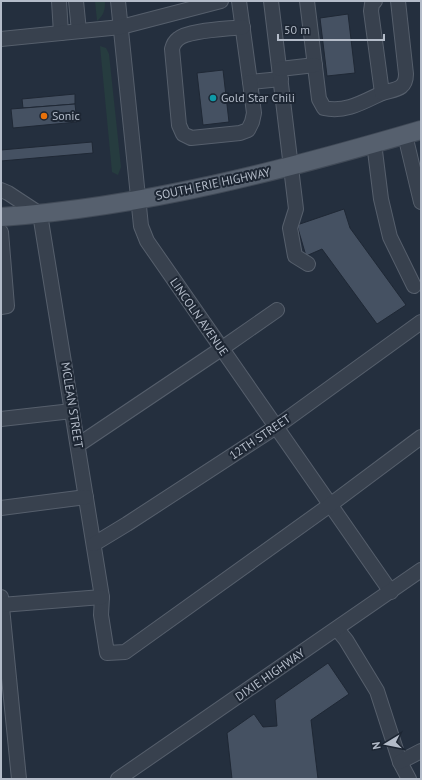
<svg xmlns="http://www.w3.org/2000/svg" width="422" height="780" viewBox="0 0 422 780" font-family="'PT Sans',sans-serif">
<rect width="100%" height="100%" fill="#242f3e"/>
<!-- green -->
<g fill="#263c3f">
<path d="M95 1H105C105 10 104 15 97 21Z"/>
<polygon points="100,46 106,48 109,54 121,167 118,175 112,172"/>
</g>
<!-- building -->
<g fill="#455162" stroke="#1f2835">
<polygon points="348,14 355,73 327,76 320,18"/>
<polygon points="223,70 229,122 203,125 197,73"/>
<polygon points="75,94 75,104 23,108 22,99"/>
<polygon points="75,104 77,122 13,128 11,109"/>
<polygon points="92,142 93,153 1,161 1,150"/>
<polygon points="344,209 350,228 406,305 377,324 322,249 306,256 297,225"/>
<polygon points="328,663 349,694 311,720 318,779 232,779 227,733 254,714 263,727 277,726 275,700"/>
</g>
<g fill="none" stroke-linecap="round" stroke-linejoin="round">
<defs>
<g id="minor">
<polyline points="59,1 61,33"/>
<polyline points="76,1 79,31"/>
<polyline points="118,1 141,226 147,241 391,592"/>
<polyline points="239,1 250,82 281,79"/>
<polyline points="271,1 296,209 290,228 295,256 308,264"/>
<path d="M307 1 319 99 324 108C345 113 363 102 382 93"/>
<path d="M375 1 372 4 371 11 382 93C395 89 406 90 406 74L398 1"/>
<path d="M243 27C228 29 188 30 178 39 174 42 173 45 172 49L179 125 183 134 191 138 240 133 248 130 252 122 254 113 250 82"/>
<polyline points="1,39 121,27 221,1"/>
<polyline points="280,69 315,65"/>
<polyline points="405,135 421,202"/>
<polyline points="374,143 381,199 390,237 414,286"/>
<polyline points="1,190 8,193 40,214 102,597 101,615 107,653 125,652 330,505 421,437"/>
<polyline points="1,232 7,306 1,307"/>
<polyline points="1,419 72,411"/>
<polyline points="78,445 221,349 277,310"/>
<polyline points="1,508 86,497"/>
<polyline points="94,544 127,524 276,427 421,322"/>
<polyline points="1,597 19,779"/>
<polyline points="1,605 102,597"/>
<polyline points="337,629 346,640 377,691 400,762 409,779"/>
<polyline points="400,762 421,751"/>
<polyline points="118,779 421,570"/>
</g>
<path id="major" d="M1 217C144 207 284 170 421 130"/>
</defs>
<!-- minor casing -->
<use href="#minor" stroke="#565f6c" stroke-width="16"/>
<!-- major casing -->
<use href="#major" stroke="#414a57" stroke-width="20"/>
<!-- minor -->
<use href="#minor" stroke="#38414e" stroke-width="14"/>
<!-- major -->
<use href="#major" stroke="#56606e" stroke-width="18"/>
</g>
<!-- markers -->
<circle fill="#0f9aa8" stroke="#1d2633" stroke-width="1.5" cx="213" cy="98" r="4"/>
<circle fill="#e8710a" stroke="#1d2633" stroke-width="1.5" cx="44" cy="116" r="4"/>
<g text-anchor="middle" stroke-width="4" stroke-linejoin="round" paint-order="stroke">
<!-- poi labels -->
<g font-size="12" fill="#b4bcc9" stroke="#1d2633" text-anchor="start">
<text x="221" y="102">Gold Star Chili</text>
<text x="52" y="120">Sonic</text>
</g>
<!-- street labels -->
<g font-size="12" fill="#b4bcc9" stroke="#1d2633">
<text transform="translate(213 184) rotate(-12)" y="4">SOUTH ERIE HIGHWAY</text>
<text transform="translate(199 317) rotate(55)" y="4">LINCOLN AVENUE</text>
<text transform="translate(72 405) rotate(81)" y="4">MCLEAN STREET</text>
<text transform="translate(260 437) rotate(-34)" y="4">12TH STREET</text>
<text transform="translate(270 675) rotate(-35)" y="4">DIXIE HIGHWAY</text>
</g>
</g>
<!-- border -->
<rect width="422" height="780" fill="none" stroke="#b4bcc9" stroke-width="4"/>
<!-- north arrow -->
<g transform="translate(386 744) rotate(260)" stroke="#1d2633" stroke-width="3" paint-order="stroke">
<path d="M0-3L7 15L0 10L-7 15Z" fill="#b4bcc9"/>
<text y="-6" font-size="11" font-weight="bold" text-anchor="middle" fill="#b4bcc9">N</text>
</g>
<!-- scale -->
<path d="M278 34v6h106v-6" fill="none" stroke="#b4bcc9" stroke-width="2"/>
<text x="284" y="34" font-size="12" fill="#b4bcc9" stroke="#1d2633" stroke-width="3" paint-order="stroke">50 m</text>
</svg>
